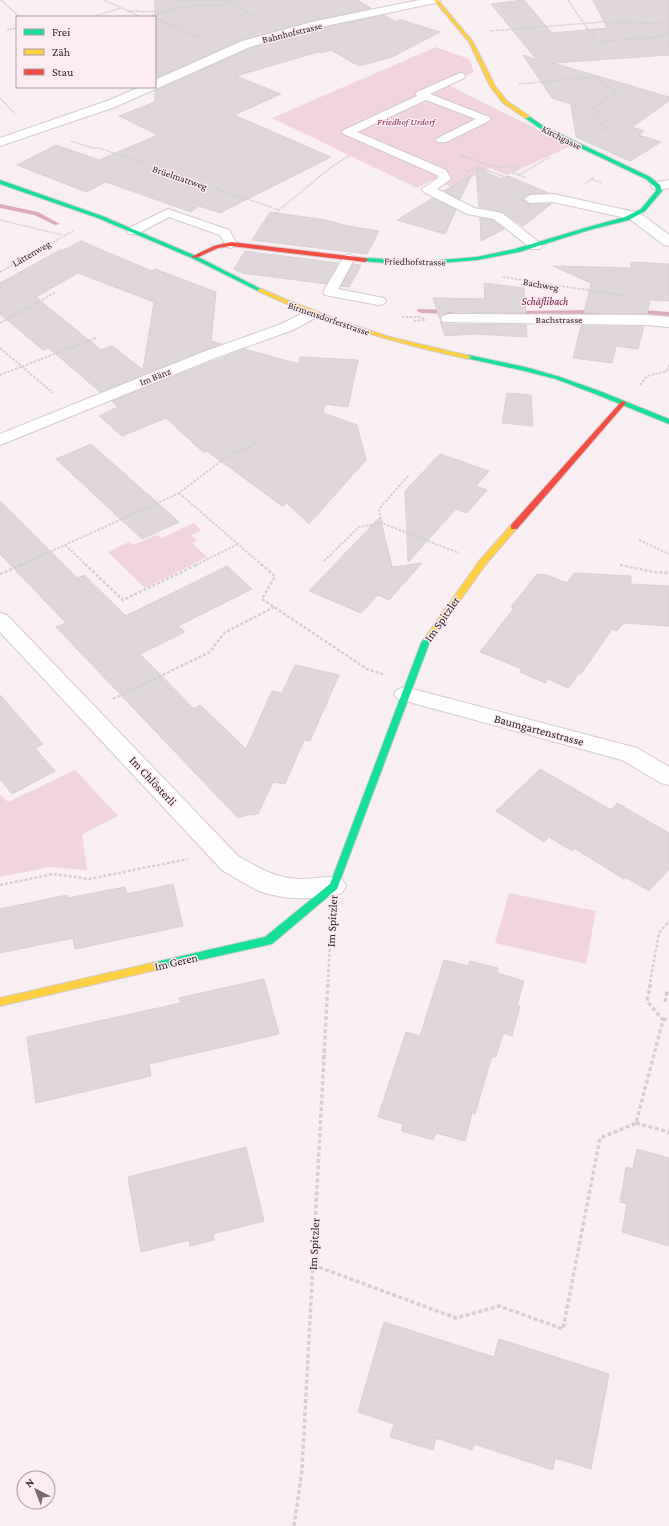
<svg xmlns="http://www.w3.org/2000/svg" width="669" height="1526" viewBox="0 0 669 1526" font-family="'Crimson Pro',serif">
<rect width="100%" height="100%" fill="#f9eff3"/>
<!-- green -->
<g fill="#f2d3e0">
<polygon points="436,47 469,59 474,72 448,85 571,146 507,175 490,168 451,187 434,179 417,188 272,118"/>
<polygon points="194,523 201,530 191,535 197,540 192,543 207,557 145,588 108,552 129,542 133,545 157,535 162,538"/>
<polygon points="75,770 118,816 82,834 87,870 50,867 0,877 0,794 8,802"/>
<polygon points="509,893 596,911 586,964 495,943"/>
</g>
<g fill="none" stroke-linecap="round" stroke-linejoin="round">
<!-- stream -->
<g fill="#dda9bf" fill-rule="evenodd">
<polygon points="0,204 38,212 60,224 55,225 34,215 0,208"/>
<polygon points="418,309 451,310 455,312 451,314 421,313 417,311"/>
<polygon points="632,309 669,312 669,316 635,313 631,311"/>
<polygon points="597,310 601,312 600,314 509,315 505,313 509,311"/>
</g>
</g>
<!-- building -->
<g fill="#dfd7da" stroke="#d8d1d4" fill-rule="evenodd">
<polygon points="155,0 357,0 371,8 316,20 242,40 155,78"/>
<polygon points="524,0 552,33 607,28 593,0 669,0 669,55 553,63 669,97 669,101 632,127 644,131 639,135 661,142 630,161 576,137 571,104 552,98 523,55 537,60 491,4"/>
<polygon points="384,15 396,22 401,20 440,32 392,57 359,66 331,50 321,53 318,52 236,76 281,94 234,115 331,157 220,213 199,206 191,212 106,182 86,192 17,165 56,145 99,160 158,135 119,116 155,102 155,91 251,48 316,29"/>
<polygon points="476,168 502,179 508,176 549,193 529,194 523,199 529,204 551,204 523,226 502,212 479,207"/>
<polygon points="472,175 460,199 444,191"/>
<polygon points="433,198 456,210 445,234 397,220"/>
<polygon points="270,212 326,220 348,226 379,231 367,254 252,240"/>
<polygon points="480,218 493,220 504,229 481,241"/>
<path d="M81 241 152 271 155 269 216 292 211 341 222 344 100 392 49 348 43 350 0 314V283L60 250 62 251ZM78 273 154 302 143 370 112 346 101 350 36 297Z"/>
<polygon points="245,251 259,253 338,263 326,284 242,273 234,269"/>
<polygon points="631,262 669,264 669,301 650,300 647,314 584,313 591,284 593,284 553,266 631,268"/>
<polygon points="353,264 361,265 349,287 341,286"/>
<polygon points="484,283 524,288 526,313 449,312 443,315 440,319 433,298 485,299"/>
<polygon points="440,321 443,324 526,325 527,337 474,334 445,336"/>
<polygon points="581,326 644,326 638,349 616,346 612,363 573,358"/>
<polygon points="244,349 299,364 300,357 358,360 348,407 325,404 323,413 357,425 366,460 309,524 287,503 282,506 207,451 203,452 166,418 122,436 99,416 118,407 112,401"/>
<polygon points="507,393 531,395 533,426 502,423"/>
<polygon points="91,444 179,522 142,539 56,459"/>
<polygon points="440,454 489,471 476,486 487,490 467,513 456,509 408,562 405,491"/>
<polygon points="0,501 77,578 84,575 126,616 227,566 252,589 178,626 185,632 140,654 194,709 200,705 246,749 272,691 282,693 295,665 339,675 310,741 304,740 285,784 273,782 258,814 248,815 238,818 56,627 66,623 0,554"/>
<polygon points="380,517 392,567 422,563 389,600 378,595 361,613 309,591"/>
<polygon points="574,573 631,576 631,584 669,586 669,626 624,623 617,631 612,629 581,674 579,673 568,688 548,679 545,683 520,672 522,669 480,652 514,608 511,607 537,574 547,575 567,583"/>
<polygon points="0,695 43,744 35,748 55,771 12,794 0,779"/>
<polygon points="540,769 611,810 617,803 669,833 669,869 649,891 625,877 624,879 574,848 572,851 549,837 544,842 496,811"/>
<polygon points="173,884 183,926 75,949 73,938 0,953 0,909 67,895 67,898 125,887 127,894"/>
<polygon points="444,960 468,966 470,961 498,968 497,973 524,981 517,1005 520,1006 512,1036 503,1033 496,1057 492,1056 475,1114 472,1113 465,1141 436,1133 433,1140 402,1131 403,1124 378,1117 406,1032 420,1036"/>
<polygon points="264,979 279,1034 149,1064 151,1076 36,1103 27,1037 181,1003 179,998"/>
<polygon points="246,1147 264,1221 213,1234 214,1240 190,1246 189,1240 141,1252 128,1177"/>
<polygon points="637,1149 669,1158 669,1246 622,1232 627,1204 620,1202 626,1167 633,1169"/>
<polygon points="384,1322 494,1357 499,1339 609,1374 591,1469 555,1458 553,1470 474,1444 472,1450 436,1438 433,1450 390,1437 394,1424 358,1412"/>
</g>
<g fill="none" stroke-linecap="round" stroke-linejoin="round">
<defs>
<g id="lane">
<polygon points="460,73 464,74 465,76 464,78 430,94 489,117 491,119 489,121 446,142 438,142 436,140 438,138 476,119 426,100 357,132 446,170 451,179 437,189 474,208 502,213 540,243 542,246 540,249 532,249 494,219 467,214 424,192 422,189 438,178 437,175 344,134 342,132 344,130 417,96 416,94 417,92"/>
<polygon points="553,194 635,212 641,216 635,220 553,202 530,203 524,199 530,195"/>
<polygon points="168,209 229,230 237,244 231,248 227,247 220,235 169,217 137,234 129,234 127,231 129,228"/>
<polygon points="349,254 355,258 338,289 384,298 386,301 384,304 379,305 325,295 323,292 343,258"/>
</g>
<g id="street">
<polygon points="419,0 441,0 435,3 316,28 250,47 115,107 0,146 0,138 107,101 140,87 155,87 155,80 242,41 316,21"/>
<polygon points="669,180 669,188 658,190 653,189 651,186 653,183"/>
<polygon points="635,212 640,213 669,235 669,246 664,245 630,219 628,216 630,213"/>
<polygon points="311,309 317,311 319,314 317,317 293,330 215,358 0,445 0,434 203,352 281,324"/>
<polygon points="449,314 646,315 669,317 669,327 646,325 443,322 441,319 443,316"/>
<path d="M0 613 7 615 238 856C258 868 276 878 299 879 314 880 328 874 342 879L346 886 342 893C319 901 280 900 257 890 245 884 233 876 222 870L0 632Z"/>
<polygon points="405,687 637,748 669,767 669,785 661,783 622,760 398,699 394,694 398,689"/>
</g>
<g id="fast">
<polygon points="527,115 545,127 650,177 660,185 662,191 645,211 629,220 589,230 519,252 477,260 429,264 397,264 363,261 362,260 365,258 429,261 477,257 515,249 585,228 625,217 641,209 656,191 655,187 646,179 541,129 525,118 525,116"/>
<polygon points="0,180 102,216 196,256 263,290 258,291 192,258 98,218 0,184"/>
<polygon points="468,355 525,367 560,377 602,392 669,419 669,424 598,395 556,379 525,371 466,358 465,357"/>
<polygon points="429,635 433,638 429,644 337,889 272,944 156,970 152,969 151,966 152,963 156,962 265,937 330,884 421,643 426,636"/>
</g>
<g id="slow">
<polygon points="434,0 438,0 473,42 495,86 507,101 529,116 529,118 525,118 503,103 490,86 469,42"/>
<path d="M258 289H262L287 300 338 320 390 337 470 356 471 357 468 359C395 343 325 323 258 291Z"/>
<polygon points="511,525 517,525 518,527 486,564 432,640 426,640 425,638 426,636 480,560"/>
<polygon points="156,962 160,963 161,966 160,969 156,970 0,1006 0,998"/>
</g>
<g id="jam">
<polygon points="231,242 365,258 368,260 365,262 231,246 218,248 196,258 191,257 214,246"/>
<polygon points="623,401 626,403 625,404 517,529 511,529 511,525 621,402"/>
</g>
</defs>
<!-- lane casing -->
<use href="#lane" stroke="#d4cccf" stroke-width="2"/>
<!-- street casing -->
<use href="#street" stroke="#d4cccf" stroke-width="2"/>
<!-- fast casing -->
<use href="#fast" stroke="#d4cccf" stroke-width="2"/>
<!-- slow casing -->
<use href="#slow" stroke="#d4cccf" stroke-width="2"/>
<!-- jam casing -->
<use href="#jam" stroke="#d4cccf" stroke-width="2"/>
<!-- path-far3 -->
<g stroke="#d4d0d2" stroke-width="1.5" stroke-dasharray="2 1" stroke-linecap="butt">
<polyline points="1,0 20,17"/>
<polyline points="104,0 141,17"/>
<polyline points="222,0 259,18"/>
<polyline points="568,0 597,42 669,36"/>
<polyline points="196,6 201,0"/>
<polyline points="127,11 166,12 182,7 229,4"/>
<polyline points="92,17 121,8"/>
<polyline points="153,17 151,16 162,13"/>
<polyline points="155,18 203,39"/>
<polyline points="7,30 17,28"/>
<polyline points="490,31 602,22 669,24"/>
<polyline points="668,36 669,31"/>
<polyline points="519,84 593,77 617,91 589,111 606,128 599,130"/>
<polyline points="0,98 15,114"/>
<polyline points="71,141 92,148 99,148 279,210 264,226"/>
<path d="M460 155C471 158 482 164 494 166 503 168 510 165 519 167L513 173 527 178"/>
<polyline points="466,172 478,167 505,177"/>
<polyline points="519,175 550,157"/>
<polyline points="591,179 602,183"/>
<polyline points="585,184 594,177"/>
<polyline points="279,210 330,168 350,155"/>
<polyline points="0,220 62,235"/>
<polyline points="48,245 73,231"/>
</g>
<!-- path-far2 -->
<g stroke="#d4d0d2" stroke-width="2" stroke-dasharray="2.5 1.5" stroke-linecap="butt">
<polyline points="0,272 50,244"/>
<polyline points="503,277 626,296"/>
<polyline points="402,317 420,317 426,320"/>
<polyline points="414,321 425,320"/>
<polyline points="0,323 56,292"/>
<polyline points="0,348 53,393"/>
<polyline points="0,375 96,338"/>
<polyline points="640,385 647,376 667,371 669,365"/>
<polyline points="408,476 379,509 382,523 459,553"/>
<polyline points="179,493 262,565"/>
<polyline points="639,540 669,554"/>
<polyline points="65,545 86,565"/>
<polyline points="324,561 359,527 382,523"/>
<polyline points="21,565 179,493 225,458 256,443"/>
<polyline points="196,565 238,544"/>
</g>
<!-- path-far1 -->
<g stroke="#d4d0d2" stroke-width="2.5" stroke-dasharray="3 2" stroke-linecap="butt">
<polyline points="85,564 123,600 198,564"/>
<polyline points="261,564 275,576 262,599 367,669 385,675"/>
<polyline points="620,565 654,572 669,573"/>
<polyline points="0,574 23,564"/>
<polyline points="113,699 210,652 224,633 274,607"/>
<polyline points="0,885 53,874 89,879 188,859"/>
<polyline points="328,982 331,926"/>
<polyline points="650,982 659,933 669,921"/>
</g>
<!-- path -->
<g stroke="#d4d0d2" stroke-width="3.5" stroke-dasharray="4 2.5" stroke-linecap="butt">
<polyline points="665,1002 667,991 669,992"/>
<polyline points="663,1020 669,1018"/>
<polyline points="636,1123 669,1132"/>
<polyline points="313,1265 456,1318 499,1306 563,1329 600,1138 636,1123 663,1020 647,1001 651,981"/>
<polyline points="294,1526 302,1470 328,981"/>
</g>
<!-- lane -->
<use href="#lane" fill="#fefdfd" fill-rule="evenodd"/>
<!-- street -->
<use href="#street" fill="#fefdfd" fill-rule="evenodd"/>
<!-- fast -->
<use href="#fast" fill="#16e098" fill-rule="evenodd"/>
<!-- slow -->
<use href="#slow" fill="#ffcf43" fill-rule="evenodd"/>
<!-- jam -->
<use href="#jam" fill="#f24e42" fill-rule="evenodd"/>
</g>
<g text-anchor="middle" stroke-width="3" stroke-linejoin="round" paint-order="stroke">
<!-- far-street labels -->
<g font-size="10" fill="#2b2427" stroke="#fdebf2">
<text transform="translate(292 32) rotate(-14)" y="4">Bahnhofstrasse</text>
<text transform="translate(562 137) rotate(26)" y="4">Kirchgasse</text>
<text transform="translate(180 177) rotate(19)" y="4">Brüelmattweg</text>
<text transform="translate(31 253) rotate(-30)" y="4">Lättenweg</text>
<text transform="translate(415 261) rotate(1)" y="4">Friedhofstrasse</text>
<text transform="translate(541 284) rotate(10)" y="4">Bachweg</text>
<text transform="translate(329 318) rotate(19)" y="4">Birmensdorferstrasse</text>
<text x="559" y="323">Bachstrasse</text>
<text transform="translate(155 376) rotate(-22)" y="4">Im Bänz</text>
</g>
<!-- far-park labels -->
<g font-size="10" font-style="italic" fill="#802d57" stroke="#fdebf2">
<text x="406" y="125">Friedhof Urdorf</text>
</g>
<!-- far-water labels -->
<g font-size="11" font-style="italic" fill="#74214d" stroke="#fdebf2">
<text x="545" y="305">Schäflibach</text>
</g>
<!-- street labels -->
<g font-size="12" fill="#2b2427" stroke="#fdebf2">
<text transform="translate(442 619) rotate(-55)" y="4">Im Spitzler</text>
<text transform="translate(539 730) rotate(15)" y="4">Baumgartenstrasse</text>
<text transform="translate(153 781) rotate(47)" y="4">Im Chlösterli</text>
<text transform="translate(332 921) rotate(-87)" y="4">Im Spitzler</text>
<text transform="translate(176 962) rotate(-13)" y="4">Im Geren</text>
<text transform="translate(314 1244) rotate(-87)" y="4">Im Spitzler</text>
</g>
</g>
<!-- legend -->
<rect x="16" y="16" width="140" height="72" fill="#fdebf2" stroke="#a99ba1"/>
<rect x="24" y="29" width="20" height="6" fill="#16e098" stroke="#a99ba1"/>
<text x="52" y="36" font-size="12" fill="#2b2427">Frei</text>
<rect x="24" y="49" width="20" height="6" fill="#ffcf43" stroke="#a99ba1"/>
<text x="52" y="56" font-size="12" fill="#2b2427">Zäh</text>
<rect x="24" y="69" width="20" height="6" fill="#f24e42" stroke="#a99ba1"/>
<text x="52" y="76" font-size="12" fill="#2b2427">Stau</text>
<!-- north arrow -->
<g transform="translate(36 1490) rotate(318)"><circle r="19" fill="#fdebf2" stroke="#a99ba1"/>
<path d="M0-3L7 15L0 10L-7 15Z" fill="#736b6e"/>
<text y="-6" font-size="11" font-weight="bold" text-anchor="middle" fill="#2b2427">N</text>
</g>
</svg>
